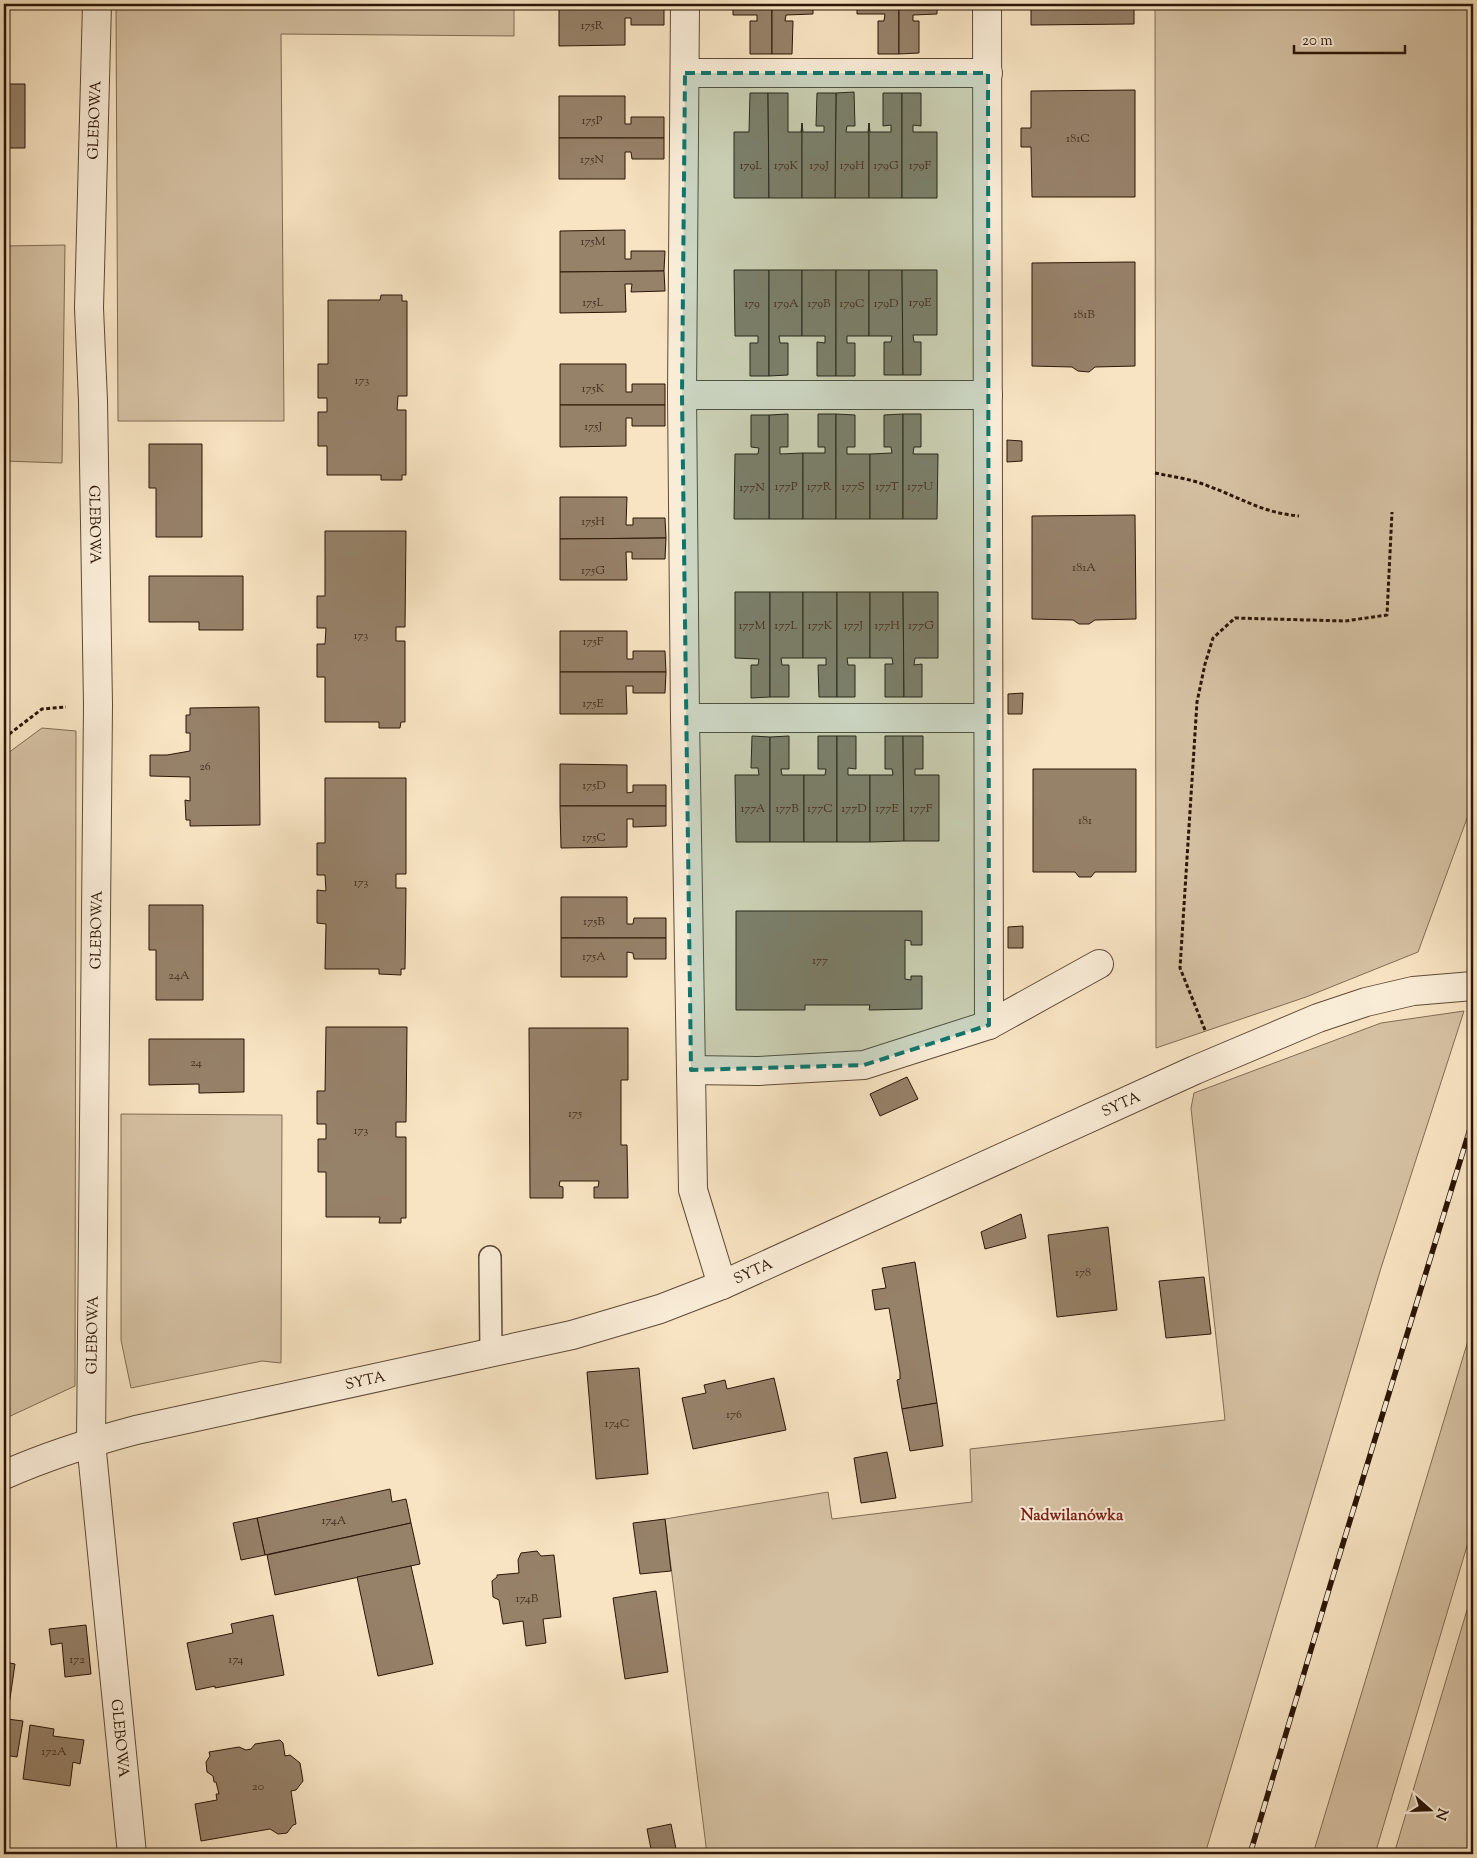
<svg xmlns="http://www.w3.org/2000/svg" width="1477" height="1858" viewBox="0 0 1477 1858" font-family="'Sorts Mill Goudy',serif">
<rect width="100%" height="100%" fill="#f8e4c3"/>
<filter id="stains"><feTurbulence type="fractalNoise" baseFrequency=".004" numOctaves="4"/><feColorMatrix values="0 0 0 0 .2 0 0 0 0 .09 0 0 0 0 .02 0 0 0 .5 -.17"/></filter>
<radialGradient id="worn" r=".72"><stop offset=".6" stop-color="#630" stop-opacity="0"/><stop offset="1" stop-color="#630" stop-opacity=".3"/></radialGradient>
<!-- green -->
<g fill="#d5c1a3" stroke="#806c55">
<polygon points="116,4 514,4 514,36 281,34 284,421 118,421"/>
<polygon points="1155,4 1473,4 1473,802 1418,952 1306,997 1156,1048"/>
<polygon points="65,245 62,463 4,461 4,246"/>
<polygon points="42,728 76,731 75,1386 4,1419 4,756"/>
<polygon points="1464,1011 1381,1268 1205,1854 707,1854 665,1519 828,1492 832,1519 972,1502 970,1449 1225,1420 1191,1108 1194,1093 1381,1023"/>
<polygon points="121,1114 282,1115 281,1363 262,1361 131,1388 121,1340"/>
<polygon points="1473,1324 1473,1526 1375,1854 1313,1854"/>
<polygon points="1473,1590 1473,1854 1394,1854"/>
</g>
<!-- building -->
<g fill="#968169" stroke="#2b1607">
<polygon points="559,4 664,4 664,25 631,25 631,18 625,18 625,45 559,46"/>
<polygon points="733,4 772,4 772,54 750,54 750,21 757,21 757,15 733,15"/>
<polygon points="772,4 813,4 813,14 786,15 785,21 793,21 792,54 772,54"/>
<polygon points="857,4 899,4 899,54 878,54 878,21 884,21 885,14 857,14"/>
<polygon points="899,4 937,4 937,14 913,15 913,21 919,21 919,53 899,54"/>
<polygon points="1031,4 1134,4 1134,24 1031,25"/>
<polygon points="4,84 25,84 25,148 5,148 5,142 4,142"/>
<polygon points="1135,90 1135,197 1032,197 1031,147 1021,147 1021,128 1031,128 1031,91"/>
<polygon points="854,92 855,126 847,126 846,132 868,132 869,123 869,198 835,198 836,93"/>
<polygon points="750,93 768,93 769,198 734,198 734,132 749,132"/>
<polygon points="768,93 788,93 788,132 801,132 802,123 802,198 769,198"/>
<polygon points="817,93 836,93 835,198 802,198 802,123 803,132 824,132 824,126 816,126"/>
<polygon points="883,93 902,93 902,198 869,198 869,123 870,132 891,132 891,125 883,126"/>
<polygon points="902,93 921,93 921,126 913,125 913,132 937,132 937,198 902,198"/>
<polygon points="559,96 625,96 625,124 631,124 631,117 664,117 664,138 559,138"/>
<polygon points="559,138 664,138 664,159 632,159 631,152 625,152 625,179 559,179"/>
<polygon points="625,230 625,259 631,259 631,251 665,251 664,271 560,272 560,231"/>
<polygon points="1135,262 1135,366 1095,367 1089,372 1078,371 1072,367 1032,366 1032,263"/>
<polygon points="734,270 769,270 769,376 750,376 750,343 758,343 758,336 735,336"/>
<polygon points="769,270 802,270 802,336 779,336 780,343 788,343 788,375 769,376"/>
<polygon points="802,270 836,270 836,376 817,376 817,342 825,343 825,336 802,336"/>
<polygon points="836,270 869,270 869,336 847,336 847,343 855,343 855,376 836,376"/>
<polygon points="869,270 902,270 903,375 884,375 884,342 891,342 892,336 869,336"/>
<polygon points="902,270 937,270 937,335 913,335 914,342 921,342 921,375 903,375"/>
<polygon points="664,271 665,291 631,292 632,284 625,284 626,312 560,313 560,272"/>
<polygon points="381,295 402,295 402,301 407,301 407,396 398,396 397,410 406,410 406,475 402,475 402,480 381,480 381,475 327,475 327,446 318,446 318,412 327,412 327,398 318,398 318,364 328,364 328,300 380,300"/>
<polygon points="560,364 626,364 626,392 632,392 632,384 665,384 665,405 560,405"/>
<polygon points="560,405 665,405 665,426 632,426 632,418 626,418 626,446 560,447"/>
<polygon points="788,414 788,447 780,447 780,454 803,453 803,519 769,519 769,415"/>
<polygon points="818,414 836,414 836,519 803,519 803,453 825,453 825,447 818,447"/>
<polygon points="836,414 855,415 855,447 847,447 847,454 870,454 870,519 836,519"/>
<polygon points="903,414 903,519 870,519 870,454 892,453 891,447 884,447 884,415"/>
<polygon points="903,414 921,414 921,447 914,447 913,454 938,454 937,519 903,519"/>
<polygon points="751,415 769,415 769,519 734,519 735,454 758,454 759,448 751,447"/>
<polygon points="1007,440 1022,441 1022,461 1007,462"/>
<polygon points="149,444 202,444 202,537 156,537 156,488 149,488"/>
<polygon points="560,497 627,497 626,525 633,525 633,518 665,518 666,538 560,539"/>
<polygon points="1135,515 1136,619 1095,620 1089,624 1079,624 1073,620 1032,619 1032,516"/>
<polygon points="325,531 406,531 405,627 396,627 396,641 405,641 405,722 401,722 400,728 379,728 379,722 325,722 325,677 317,677 317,644 325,644 326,628 317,628 317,596 325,596"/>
<polygon points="666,538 665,559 632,559 632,552 626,552 627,580 560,580 560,539"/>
<polygon points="149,576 243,576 243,630 199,630 199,622 149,622"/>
<polygon points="735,592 770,592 770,697 751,698 751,665 758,665 759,659 735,658"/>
<polygon points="770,592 803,592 803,658 781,658 782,665 789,665 789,697 770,697"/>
<polygon points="803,592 837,592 837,697 819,697 818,665 826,665 826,658 803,658"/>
<polygon points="837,592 870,592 870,658 847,658 848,665 855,665 855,697 837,697"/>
<polygon points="870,592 903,592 904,697 885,697 885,664 893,664 892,658 870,658"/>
<polygon points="903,592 938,592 938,658 915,658 914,665 922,664 922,697 904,697"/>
<polygon points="560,631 627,631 627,659 633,659 633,651 665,651 666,672 560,672"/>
<polygon points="560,672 666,672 665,693 633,693 633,686 626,686 627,714 560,714"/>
<polygon points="1023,693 1022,714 1008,714 1008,694"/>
<polygon points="259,707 260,825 190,826 190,820 186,820 185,800 190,801 190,777 150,776 150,755 167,755 190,751 190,733 186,733 186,715 190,715 190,708"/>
<polygon points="752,736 770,737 770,842 736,842 735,775 759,775 758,768 751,768"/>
<polygon points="789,736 789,769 781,769 782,775 804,775 804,842 770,842 770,737"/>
<polygon points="818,736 837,736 837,842 804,842 804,775 825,775 826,769 818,769"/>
<polygon points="837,736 856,736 856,769 848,768 848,775 870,775 870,842 837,842"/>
<polygon points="885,736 903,736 904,841 870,842 870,775 893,775 892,769 885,769"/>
<polygon points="903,736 923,736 923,769 915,769 915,775 939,775 939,841 904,841"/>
<polygon points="560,764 627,765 627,793 633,792 633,785 666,785 666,806 560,806"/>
<polygon points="1033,769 1136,769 1136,872 1095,872 1091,877 1079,877 1075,872 1033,872"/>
<polygon points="325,778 406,778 406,874 396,874 396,888 406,888 405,969 401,969 401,975 379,974 379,969 325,969 326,924 317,923 317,890 326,891 325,875 317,875 317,843 325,843"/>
<polygon points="560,806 666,806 666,826 633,827 633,819 627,819 627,847 561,848"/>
<polygon points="561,897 627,897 627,924 633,924 634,918 666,918 666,938 561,938"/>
<polygon points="149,905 203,905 203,1000 156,1000 156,950 149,950"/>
<polygon points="736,911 922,911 922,945 911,945 911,941 905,940 905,979 911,980 911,976 922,976 922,1009 869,1010 870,1005 805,1005 805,1010 736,1010"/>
<polygon points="1023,926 1023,948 1008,948 1008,927"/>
<polygon points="561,938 666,938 666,959 634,959 633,953 627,952 627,977 561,977"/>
<polygon points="326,1027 407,1027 406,1122 396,1122 396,1137 406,1137 406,1218 401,1218 401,1223 379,1223 380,1217 326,1217 326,1172 318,1172 318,1139 326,1139 326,1124 317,1124 317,1091 325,1091"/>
<polygon points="529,1028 628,1028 628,1080 621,1080 621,1145 627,1145 628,1198 594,1198 594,1187 598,1187 599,1181 560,1181 559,1186 563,1187 563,1198 530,1198"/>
<polygon points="149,1039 244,1039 244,1092 199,1093 199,1084 149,1085"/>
<polygon points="907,1077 918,1099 880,1116 870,1094"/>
<polygon points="1021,1214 1026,1238 985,1249 981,1232"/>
<polygon points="1108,1227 1117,1310 1057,1317 1048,1235"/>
<polygon points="915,1262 937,1403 902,1409 897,1380 900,1379 900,1373 889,1308 875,1310 872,1290 886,1288 882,1268"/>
<polygon points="1204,1277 1211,1334 1166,1338 1159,1281"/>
<polygon points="639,1368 648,1474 596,1479 587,1372"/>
<polygon points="774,1378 786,1430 693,1449 682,1398 706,1393 704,1385 725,1380 727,1389"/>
<polygon points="937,1403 943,1446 910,1451 902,1409"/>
<polygon points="887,1452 896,1498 861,1503 854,1458"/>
<polygon points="390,1489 392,1502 406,1499 411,1523 265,1555 257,1518"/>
<polygon points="257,1518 265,1555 241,1560 233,1523"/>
<polygon points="665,1519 671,1571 640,1574 633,1523"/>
<polygon points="411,1523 420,1564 275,1595 267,1555"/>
<polygon points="537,1551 541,1556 554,1555 561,1617 543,1619 546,1643 526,1646 523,1621 503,1624 499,1600 493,1597 492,1581 497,1577 497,1575 519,1573 518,1560 521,1553"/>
<polygon points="411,1566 433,1664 378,1676 357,1577"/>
<polygon points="656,1591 668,1672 625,1679 613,1598"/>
<polygon points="273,1615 284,1675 215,1688 215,1686 196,1690 187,1643 233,1633 231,1624"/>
<polygon points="86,1625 91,1674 65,1677 62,1643 51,1645 49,1629"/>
<polygon points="4,1662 15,1664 7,1719 23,1721 17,1757 4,1755"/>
<polygon points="30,1725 54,1729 53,1736 84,1740 80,1764 73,1762 70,1786 23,1779"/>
<polygon points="280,1740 283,1743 285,1756 290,1755 300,1763 303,1781 296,1790 291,1791 296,1824 293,1825 287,1833 278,1834 270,1829 201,1841 195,1804 217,1800 216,1794 219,1794 216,1782 214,1782 213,1776 207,1772 206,1762 210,1756 209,1752 239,1747 246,1750 251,1749 255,1744"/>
<polygon points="671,1824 677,1854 652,1854 647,1829"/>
</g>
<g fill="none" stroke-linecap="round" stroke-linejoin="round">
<defs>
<polyline id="service" points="490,1257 491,1352"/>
<g id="minor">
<path id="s1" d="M97 4 89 308 93 401 98 705 91 1442 132 1854"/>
<polyline points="685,4 682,395 685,718 693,1190 722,1285"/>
<polyline points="987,4 989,1025"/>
<polyline points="685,73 988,73"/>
<polyline points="682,395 988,395"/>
<polyline points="685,718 988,718"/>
<polyline points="691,1070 758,1071 864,1065 989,1025 1099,964"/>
</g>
<g id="tertiary">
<path id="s2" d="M4 1475C47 1456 91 1442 136 1430L572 1335 660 1309 722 1285 1195 1070 1318 1018 1366 1002 1413 991 1473 986"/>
</g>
</defs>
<!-- service casing -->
<use href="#service" stroke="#5e4a36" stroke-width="24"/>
<!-- minor casing -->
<use href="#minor" stroke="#5e4a36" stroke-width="30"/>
<!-- tertiary casing -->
<use href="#tertiary" stroke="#5e4a36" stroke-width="30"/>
<!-- path -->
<g stroke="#2b1607" stroke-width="3" stroke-dasharray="4 2.5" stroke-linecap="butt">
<path d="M1155 473C1173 477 1192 479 1208 486 1241 498 1263 513 1299 516"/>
<polyline points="4,738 42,709 66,707"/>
<polyline points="1205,1030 1180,968 1197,702 1205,664 1213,638 1235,618 1345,621 1387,615 1392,512"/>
</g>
<!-- service -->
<use href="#service" stroke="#faedd8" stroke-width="21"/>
<!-- minor -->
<use href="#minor" stroke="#faedd8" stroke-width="28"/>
<!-- tertiary -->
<use href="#tertiary" stroke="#faedd8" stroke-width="28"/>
<defs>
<polyline id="rail" points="1250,1854 1330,1586 1473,1119"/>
</defs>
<!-- rail casing -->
<use href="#rail" stroke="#2b1607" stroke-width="5.5"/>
<!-- rail -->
<use href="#rail" stroke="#faedd8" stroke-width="4" stroke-dasharray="11" stroke-linecap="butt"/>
</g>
<!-- marked area -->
<path fill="#0f766e" fill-opacity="0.2" stroke="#0f766e" stroke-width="4" stroke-dasharray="10 6" stroke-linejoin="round" d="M685 73H988L989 1025 864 1065 691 1070 682 395Z"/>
<g text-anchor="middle" stroke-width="4" stroke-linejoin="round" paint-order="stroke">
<!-- number labels -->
<g font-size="12" fill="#463120">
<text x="592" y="29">175R</text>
<text x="592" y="124">175P</text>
<text x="1078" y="142">181C</text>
<text x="592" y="163">175N</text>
<text x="751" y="169">179L</text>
<text x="786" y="169">179K</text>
<text x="819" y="169">179J</text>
<text x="852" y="169">179H</text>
<text x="886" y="169">179G</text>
<text x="920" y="169">179F</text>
<text x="593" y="245">175M</text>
<text x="593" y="306">175L</text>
<text x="920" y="306">179E</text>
<text x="752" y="307">179</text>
<text x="786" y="307">179A</text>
<text x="819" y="307">179B</text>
<text x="852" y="307">179C</text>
<text x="886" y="307">179D</text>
<text x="1084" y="318">181B</text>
<text x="362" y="384">173</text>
<text x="593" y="392">175K</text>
<text x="593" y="430">175J</text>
<text x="786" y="490">177P</text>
<text x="819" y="490">177R</text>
<text x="853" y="490">177S</text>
<text x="887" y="490">177T</text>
<text x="920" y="490">177U</text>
<text x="752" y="491">177N</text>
<text x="593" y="525">175H</text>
<text x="1084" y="571">181A</text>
<text x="593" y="574">175G</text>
<text x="752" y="629">177M</text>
<text x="786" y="629">177L</text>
<text x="820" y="629">177K</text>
<text x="853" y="629">177J</text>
<text x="887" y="629">177H</text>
<text x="921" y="629">177G</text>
<text x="361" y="639">173</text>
<text x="593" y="645">175F</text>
<text x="593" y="707">175E</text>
<text x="205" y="770">26</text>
<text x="594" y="789">175D</text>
<text x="753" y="812">177A</text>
<text x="787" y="812">177B</text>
<text x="820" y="812">177C</text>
<text x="854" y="812">177D</text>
<text x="887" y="812">177E</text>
<text x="921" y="812">177F</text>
<text x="1085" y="824">181</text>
<text x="594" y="841">175C</text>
<text x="361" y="886">173</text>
<text x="594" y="925">175B</text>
<text x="594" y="960">175A</text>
<text x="820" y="964">177</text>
<text x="179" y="979">24A</text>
<text x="196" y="1066">24</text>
<text x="575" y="1117">175</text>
<text x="361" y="1134">173</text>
<text x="1083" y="1276">178</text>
<text x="734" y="1418">176</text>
<text x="617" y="1427">174C</text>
<text x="334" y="1524">174A</text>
<text x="527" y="1602">174B</text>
<text x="77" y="1663">172</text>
<text x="236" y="1663">174</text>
<text x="54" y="1755">172A</text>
<text x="258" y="1790">20</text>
</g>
<!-- street labels -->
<g font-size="15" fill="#2b1607" stroke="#faedd8">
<text transform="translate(94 120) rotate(-88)" y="5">GLEBOWA</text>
<text dy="5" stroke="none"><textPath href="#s1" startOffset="521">GLEBOWA</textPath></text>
<text transform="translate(96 930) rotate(-89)" y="5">GLEBOWA</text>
<text dy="5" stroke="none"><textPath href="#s2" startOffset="1182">SYTA</textPath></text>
<text dy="5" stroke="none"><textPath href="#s2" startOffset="778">SYTA</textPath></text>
<text transform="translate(92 1335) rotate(-89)" y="5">GLEBOWA</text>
<text dy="5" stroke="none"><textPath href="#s2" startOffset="374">SYTA</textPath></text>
<text dy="5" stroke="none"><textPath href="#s1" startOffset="1736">GLEBOWA</textPath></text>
</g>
<!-- neighbourhood labels -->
<g font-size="16" font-weight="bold" fill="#7a1f14" stroke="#faedd8">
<text x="1072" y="1520">Nadwilanówka</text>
</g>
</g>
<!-- margin -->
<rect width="1477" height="1858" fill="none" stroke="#f8e4c3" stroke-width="20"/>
<rect x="5" y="5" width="1467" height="1848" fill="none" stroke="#2b1607" stroke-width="2.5"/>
<rect x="10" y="10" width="1457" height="1838" fill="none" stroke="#2b1607"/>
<!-- north arrow -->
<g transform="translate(1430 1810) rotate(110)" stroke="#faedd8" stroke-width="4" paint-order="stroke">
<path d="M0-4L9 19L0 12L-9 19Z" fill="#2b1607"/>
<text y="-8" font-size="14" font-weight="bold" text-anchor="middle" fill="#2b1607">N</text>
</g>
<!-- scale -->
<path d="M1294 45v8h111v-8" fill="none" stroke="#2b1607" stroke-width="2.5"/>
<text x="1302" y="45" font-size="15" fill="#2b1607" stroke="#faedd8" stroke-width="4" paint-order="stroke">20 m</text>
<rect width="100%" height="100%" filter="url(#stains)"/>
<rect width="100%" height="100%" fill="url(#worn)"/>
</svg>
